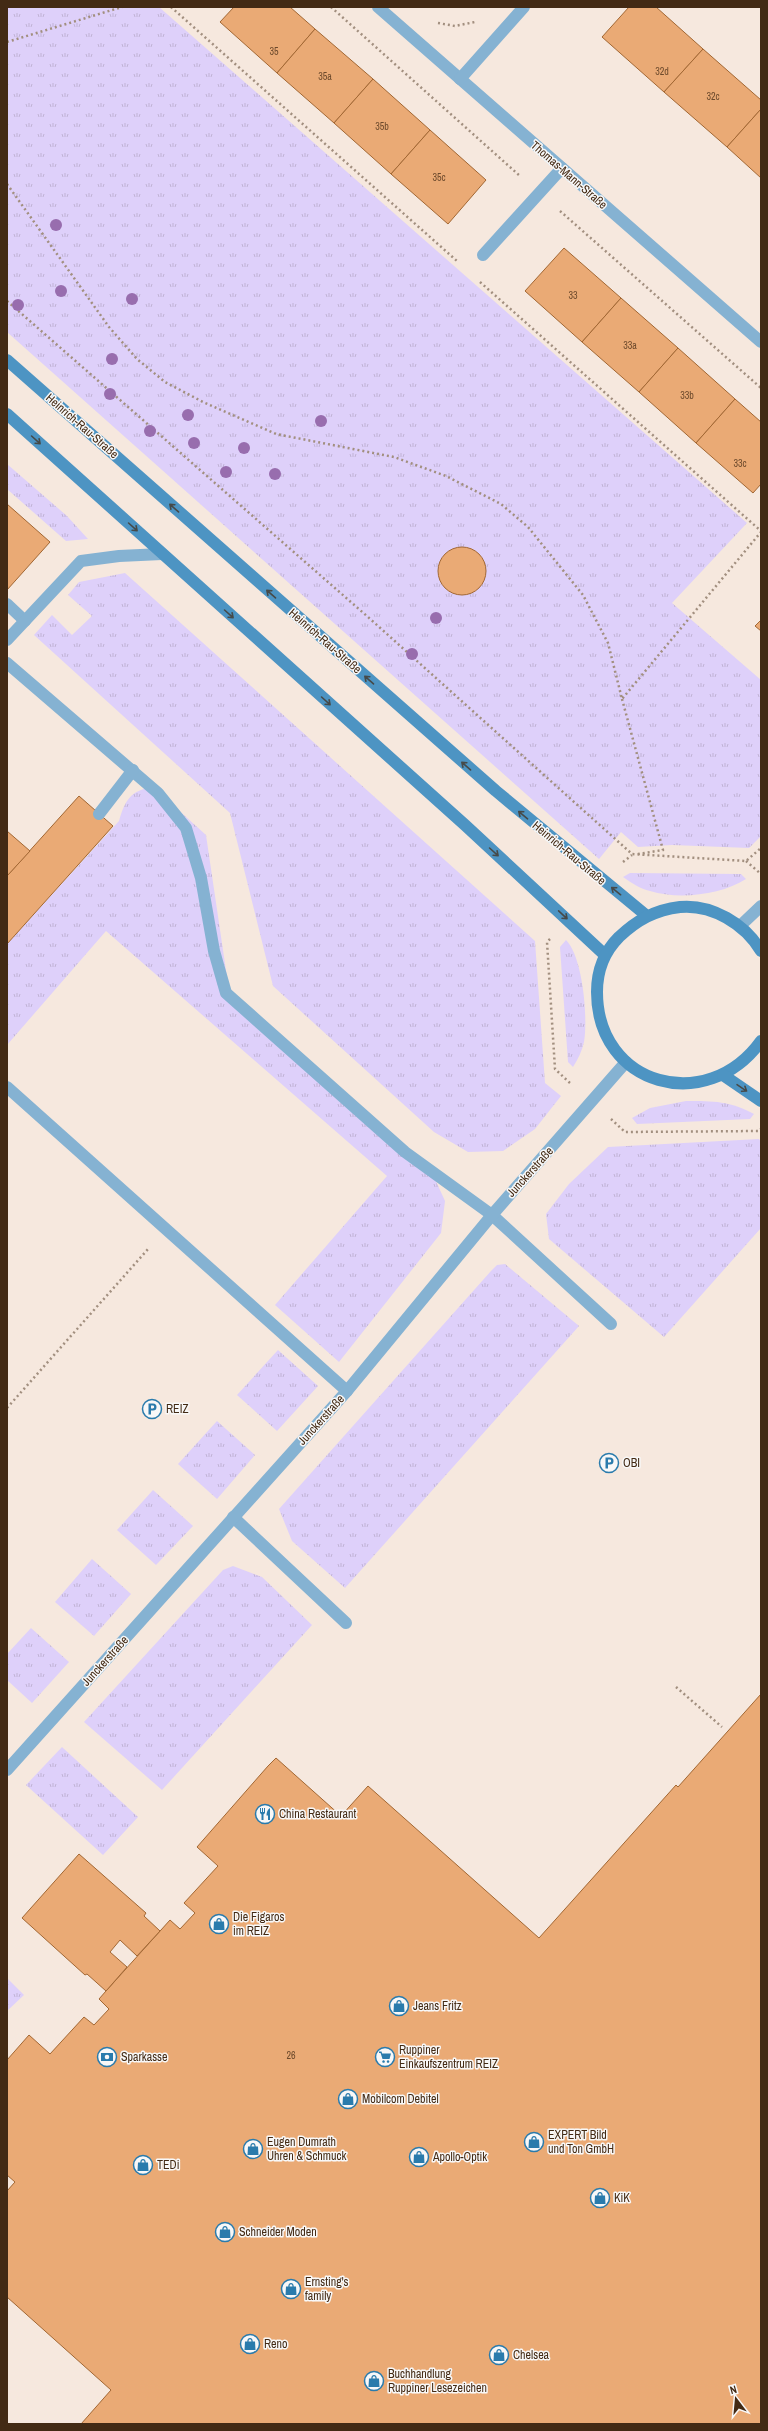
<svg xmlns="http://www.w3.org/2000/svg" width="768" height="2431" viewBox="0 0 768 2431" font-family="'Archivo Narrow',sans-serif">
<defs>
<pattern id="grass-tufts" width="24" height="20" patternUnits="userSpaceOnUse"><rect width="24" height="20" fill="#ded0fa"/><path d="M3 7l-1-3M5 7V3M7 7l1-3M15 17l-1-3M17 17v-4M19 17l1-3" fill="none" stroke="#c0b3d5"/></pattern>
</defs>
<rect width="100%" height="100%" fill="#f6e8de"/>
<!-- grass -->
<g fill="url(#grass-tufts)">
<polygon points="7,7 159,7 747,523 672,603 761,680 761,836 749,848 672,845 638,847 621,832 599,859 7,332"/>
<polygon points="7,464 67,516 88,539 66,541 7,489"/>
<polygon points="125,573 535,941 545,1083 561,1096 535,1129 503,1151 468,1152 434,1132 273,986 230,813 34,635 52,615 72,635 92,616 68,595 79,582"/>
<path d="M153 787 206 835 228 984 237 1000 429 1166 445 1201 441 1233 339 1362 275 1305 387 1176 106 931 7 1045V944L119 821C125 800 131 790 153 787Z"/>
<path d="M630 873 741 874 746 879C721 895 679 900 650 891 640 889 632 883 623 877Z"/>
<path d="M566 940C583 957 588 1019 584 1042 582 1051 578 1059 573 1067L568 1062 560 947Z"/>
<path d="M686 1101C714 1101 730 1101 754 1114L750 1119 637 1124 632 1118 650 1108Z"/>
<polygon points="759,1139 761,1142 761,1228 664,1337 549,1239 546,1214 569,1184 608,1147"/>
<polygon points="505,1264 579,1326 345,1588 292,1541 279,1509 491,1271 497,1265"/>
<polygon points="278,1350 318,1386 277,1431 237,1395"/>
<polygon points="217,1421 255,1455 217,1499 178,1464"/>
<polygon points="153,1490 193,1526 156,1565 117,1530"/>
<polygon points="92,1559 131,1594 94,1636 55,1602"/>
<polygon points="233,1566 262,1577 312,1625 162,1790 84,1722 223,1570"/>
<polygon points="31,1628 69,1662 32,1703 7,1680 7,1654"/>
<polygon points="62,1747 138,1817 103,1855 26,1785"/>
<polygon points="7,1978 24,1995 7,2011"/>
</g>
<!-- building -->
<g fill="#eaaa75" stroke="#a26733">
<polygon points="234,7 290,7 315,29 277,73 220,22"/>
<polygon points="629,7 656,7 703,49 664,92 602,37"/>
<polygon points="315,29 373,79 334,123 277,73"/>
<polygon points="703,49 761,100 761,109 727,147 664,92"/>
<polygon points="373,79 430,130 391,174 334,123"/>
<polygon points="761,109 761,178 727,147"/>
<polygon points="430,130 486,180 448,224 391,174"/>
<polygon points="564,248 621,298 582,342 525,291"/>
<polygon points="621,298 678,348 639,392 582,342"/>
<polygon points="678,348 735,399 696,443 639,392"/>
<polygon points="735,399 761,422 761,484 753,493 696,443"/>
<polygon points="7,504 50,542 7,590"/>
<circle cx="462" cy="571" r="24"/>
<polygon points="761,620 761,631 755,626"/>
<polygon points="79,796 113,826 7,944 7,876"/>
<polygon points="7,831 30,851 7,876"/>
<polygon points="761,1694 761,2424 81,2424 111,2390 7,2297 7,2191 15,2182 7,2175 7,2060 29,2035 50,2054 84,2017 94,2025 109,2009 99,1999 106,1991 170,1920 180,1929 195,1913 184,1903 218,1866 197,1847 268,1766 276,1758 341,1816 368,1786 539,1938 676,1785 678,1787"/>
<polygon points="79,1854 146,1913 144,1916 160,1931 137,1956 120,1940 110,1952 127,1967 106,1991 87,1974 85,1975 22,1918"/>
</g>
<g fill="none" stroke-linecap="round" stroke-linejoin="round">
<!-- path -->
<g stroke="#a28f7f" stroke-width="2.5" stroke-dasharray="2 3" stroke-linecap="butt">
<polyline points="171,7 457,261"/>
<polyline points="331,7 520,176"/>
<polyline points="438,23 455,26 475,22"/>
<polyline points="7,42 122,7"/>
<polyline points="7,184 109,327 137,359 165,382 203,402 276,434 394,457 446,476 501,504 528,527 583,595 608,643 622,699 761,532"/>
<polyline points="560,211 761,388"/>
<polyline points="480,282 761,531"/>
<polyline points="7,301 368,617 632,854 746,861 761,848"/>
<polyline points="622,699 663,850 638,854"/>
<polyline points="746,861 761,874"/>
<polyline points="623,862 632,855"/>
<polyline points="550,939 547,942 555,1069 571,1084"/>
<polyline points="611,1119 625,1132 759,1131 761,1129"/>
<polyline points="7,1408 149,1248"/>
<polyline points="676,1687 722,1727"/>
</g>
<!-- lane -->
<g stroke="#85b2d2" stroke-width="12">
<polyline points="483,255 562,168"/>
<polyline points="7,604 25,621"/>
<polyline points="7,640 81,561 119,556 162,554"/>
<polyline points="7,663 158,793 186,828 201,878 214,951 226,993 405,1152 492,1215 611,1324"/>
<polyline points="99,814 133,770"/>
<polyline points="7,1087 347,1391"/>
<polyline points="233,1517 346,1623"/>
</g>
<!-- street -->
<g stroke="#85b2d2" stroke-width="12">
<polyline points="378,7 761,342"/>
<polyline points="460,79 524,7"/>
<polyline points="740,926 761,906"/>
<polyline points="7,1770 347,1391 492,1215 626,1062"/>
</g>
<!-- secondary -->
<g stroke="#4d94c3" stroke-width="12">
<polyline points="7,360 496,791 647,916"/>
<polyline points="7,414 465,825 605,955"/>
<path d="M761 951C745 924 712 904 680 907 655 910 637 920 619 937 604 952 597 970 597 992 597 1086 707 1116 761 1041"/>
<polyline points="723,1075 761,1101"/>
</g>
</g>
<!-- trees -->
<g fill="#986dae">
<circle cx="56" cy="225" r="6"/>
<circle cx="61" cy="291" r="6"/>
<circle cx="132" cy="299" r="6"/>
<circle cx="18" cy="305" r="6"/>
<circle cx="112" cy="359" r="6"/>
<circle cx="110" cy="394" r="6"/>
<circle cx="188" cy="415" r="6"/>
<circle cx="321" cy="421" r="6"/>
<circle cx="150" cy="431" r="6"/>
<circle cx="194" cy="443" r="6"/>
<circle cx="244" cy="448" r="6"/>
<circle cx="226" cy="472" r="6"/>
<circle cx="275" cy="474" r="6"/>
<circle cx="436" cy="618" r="6"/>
<circle cx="412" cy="654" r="6"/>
</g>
<!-- one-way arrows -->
<defs><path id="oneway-shaft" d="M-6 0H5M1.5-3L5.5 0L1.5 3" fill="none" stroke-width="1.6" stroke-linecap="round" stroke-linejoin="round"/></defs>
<g stroke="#464a49">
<use href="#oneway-shaft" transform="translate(36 440) rotate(42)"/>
<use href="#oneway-shaft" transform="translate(174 508) rotate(-139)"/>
<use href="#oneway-shaft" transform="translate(133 527) rotate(42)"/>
<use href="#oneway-shaft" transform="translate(271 594) rotate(-139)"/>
<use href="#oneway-shaft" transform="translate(229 614) rotate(42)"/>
<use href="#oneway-shaft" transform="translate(369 680) rotate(-139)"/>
<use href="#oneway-shaft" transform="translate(326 701) rotate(42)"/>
<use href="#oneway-shaft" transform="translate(466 766) rotate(-139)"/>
<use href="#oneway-shaft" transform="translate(523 815) rotate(-140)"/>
<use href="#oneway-shaft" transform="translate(494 852) rotate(42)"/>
<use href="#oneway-shaft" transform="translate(616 891) rotate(-141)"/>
<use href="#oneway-shaft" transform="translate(563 915) rotate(43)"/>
<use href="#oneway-shaft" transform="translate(742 1088) rotate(34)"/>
</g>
<!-- icons -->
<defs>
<symbol id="parking-ring" viewBox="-11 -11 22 22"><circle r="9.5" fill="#f8f8f8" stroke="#2a7bac" stroke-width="1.5"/><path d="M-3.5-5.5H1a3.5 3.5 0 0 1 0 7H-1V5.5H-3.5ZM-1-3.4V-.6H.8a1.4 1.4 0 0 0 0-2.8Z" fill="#2a7bac"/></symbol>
<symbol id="restaurant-ring" viewBox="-11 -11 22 22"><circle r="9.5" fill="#f8f8f8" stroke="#2a7bac" stroke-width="1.5"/><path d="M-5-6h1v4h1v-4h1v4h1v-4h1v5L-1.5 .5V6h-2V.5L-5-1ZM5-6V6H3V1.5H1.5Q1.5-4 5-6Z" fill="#2a7bac"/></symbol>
<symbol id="shop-ring" viewBox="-11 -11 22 22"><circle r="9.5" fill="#f8f8f8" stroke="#2a7bac" stroke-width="1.5"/><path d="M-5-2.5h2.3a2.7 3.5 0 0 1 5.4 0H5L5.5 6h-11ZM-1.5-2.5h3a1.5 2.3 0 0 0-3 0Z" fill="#2a7bac"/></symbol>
<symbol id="bank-ring" viewBox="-11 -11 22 22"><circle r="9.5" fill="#f8f8f8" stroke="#2a7bac" stroke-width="1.5"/><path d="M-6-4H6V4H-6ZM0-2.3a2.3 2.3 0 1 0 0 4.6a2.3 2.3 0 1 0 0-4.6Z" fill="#2a7bac"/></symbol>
<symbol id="supermarket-ring" viewBox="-11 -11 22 22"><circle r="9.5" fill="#f8f8f8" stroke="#2a7bac" stroke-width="1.5"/><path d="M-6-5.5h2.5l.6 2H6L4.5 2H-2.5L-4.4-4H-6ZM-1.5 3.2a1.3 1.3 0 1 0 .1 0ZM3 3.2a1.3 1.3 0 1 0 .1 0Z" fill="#2a7bac"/></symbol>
</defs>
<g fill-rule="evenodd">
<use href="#parking-ring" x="141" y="1398" width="22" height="22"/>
<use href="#parking-ring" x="598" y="1452" width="22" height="22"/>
<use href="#restaurant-ring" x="254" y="1803" width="22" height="22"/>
<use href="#shop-ring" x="208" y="1913" width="22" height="22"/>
<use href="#shop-ring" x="388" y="1995" width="22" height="22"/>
<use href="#bank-ring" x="96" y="2046" width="22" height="22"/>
<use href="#supermarket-ring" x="374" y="2046" width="22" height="22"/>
<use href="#shop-ring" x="337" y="2088" width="22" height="22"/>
<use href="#shop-ring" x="523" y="2131" width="22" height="22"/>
<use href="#shop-ring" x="242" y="2138" width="22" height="22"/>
<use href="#shop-ring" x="408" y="2146" width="22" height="22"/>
<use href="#shop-ring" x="132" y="2154" width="22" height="22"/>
<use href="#shop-ring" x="589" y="2187" width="22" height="22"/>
<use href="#shop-ring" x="214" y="2221" width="22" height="22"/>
<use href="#shop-ring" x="280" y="2278" width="22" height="22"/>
<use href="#shop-ring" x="239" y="2333" width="22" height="22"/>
<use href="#shop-ring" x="488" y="2344" width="22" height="22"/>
<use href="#shop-ring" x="363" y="2370" width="22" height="22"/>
</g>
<g text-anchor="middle" stroke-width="3" stroke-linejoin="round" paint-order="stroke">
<!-- number labels -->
<g font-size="10" fill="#6d4a2c">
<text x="274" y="55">35</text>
<text x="662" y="75">32d</text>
<text x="325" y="80">35a</text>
<text x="713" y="100">32c</text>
<text x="382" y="130">35b</text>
<text x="439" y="181">35c</text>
<text x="573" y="299">33</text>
<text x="630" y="349">33a</text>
<text x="687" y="399">33b</text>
<text x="740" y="467">33c</text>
<text x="291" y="2059">26</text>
</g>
<!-- street labels -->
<g font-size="12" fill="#432a14" stroke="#f8f8f8">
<text transform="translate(569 175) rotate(41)" y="4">Thomas-Mann-Straße</text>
<text transform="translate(82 426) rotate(41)" y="4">Heinrich-Rau-Straße</text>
<text transform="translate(325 641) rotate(41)" y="4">Heinrich-Rau-Straße</text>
<text transform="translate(569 853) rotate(40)" y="4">Heinrich-Rau-Straße</text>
<text transform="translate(530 1172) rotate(-48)" y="4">Junckerstraße</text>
<text transform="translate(321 1420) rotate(-48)" y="4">Junckerstraße</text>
<text transform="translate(105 1661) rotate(-48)" y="4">Junckerstraße</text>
</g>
<!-- poi labels -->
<g font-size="12" fill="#432a14" stroke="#f8f8f8" text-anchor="start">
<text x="166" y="1413">REIZ</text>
<text x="623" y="1467">OBI</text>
<text x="279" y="1818">China Restaurant</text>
<text x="233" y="1921">Die Figaros<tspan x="233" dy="14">im REIZ</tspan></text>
<text x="413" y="2010">Jeans Fritz</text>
<text x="399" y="2054">Ruppiner<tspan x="399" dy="14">Einkaufszentrum REIZ</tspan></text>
<text x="121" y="2061">Sparkasse</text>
<text x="362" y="2103">Mobilcom Debitel</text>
<text x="548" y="2139">EXPERT Bild<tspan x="548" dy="14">und Ton GmbH</tspan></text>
<text x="267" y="2146">Eugen Dumrath<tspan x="267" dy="14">Uhren &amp; Schmuck</tspan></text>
<text x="433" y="2161">Apollo-Optik</text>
<text x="157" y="2169">TEDi</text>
<text x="614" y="2202">KiK</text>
<text x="239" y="2236">Schneider Moden</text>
<text x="305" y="2286">Ernsting's<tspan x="305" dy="14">family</tspan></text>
<text x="264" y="2348">Reno</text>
<text x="513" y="2359">Chelsea</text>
<text x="388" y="2378">Buchhandlung<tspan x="388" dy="14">Ruppiner Lesezeichen</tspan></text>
</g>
</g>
<!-- border -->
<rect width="768" height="2431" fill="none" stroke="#432a14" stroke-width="16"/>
<!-- north arrow -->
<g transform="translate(736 2399) rotate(344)" stroke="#f8f8f8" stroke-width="3" paint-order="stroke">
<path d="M0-3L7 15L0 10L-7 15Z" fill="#432a14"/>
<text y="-6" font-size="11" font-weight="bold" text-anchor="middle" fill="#432a14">N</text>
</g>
</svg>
